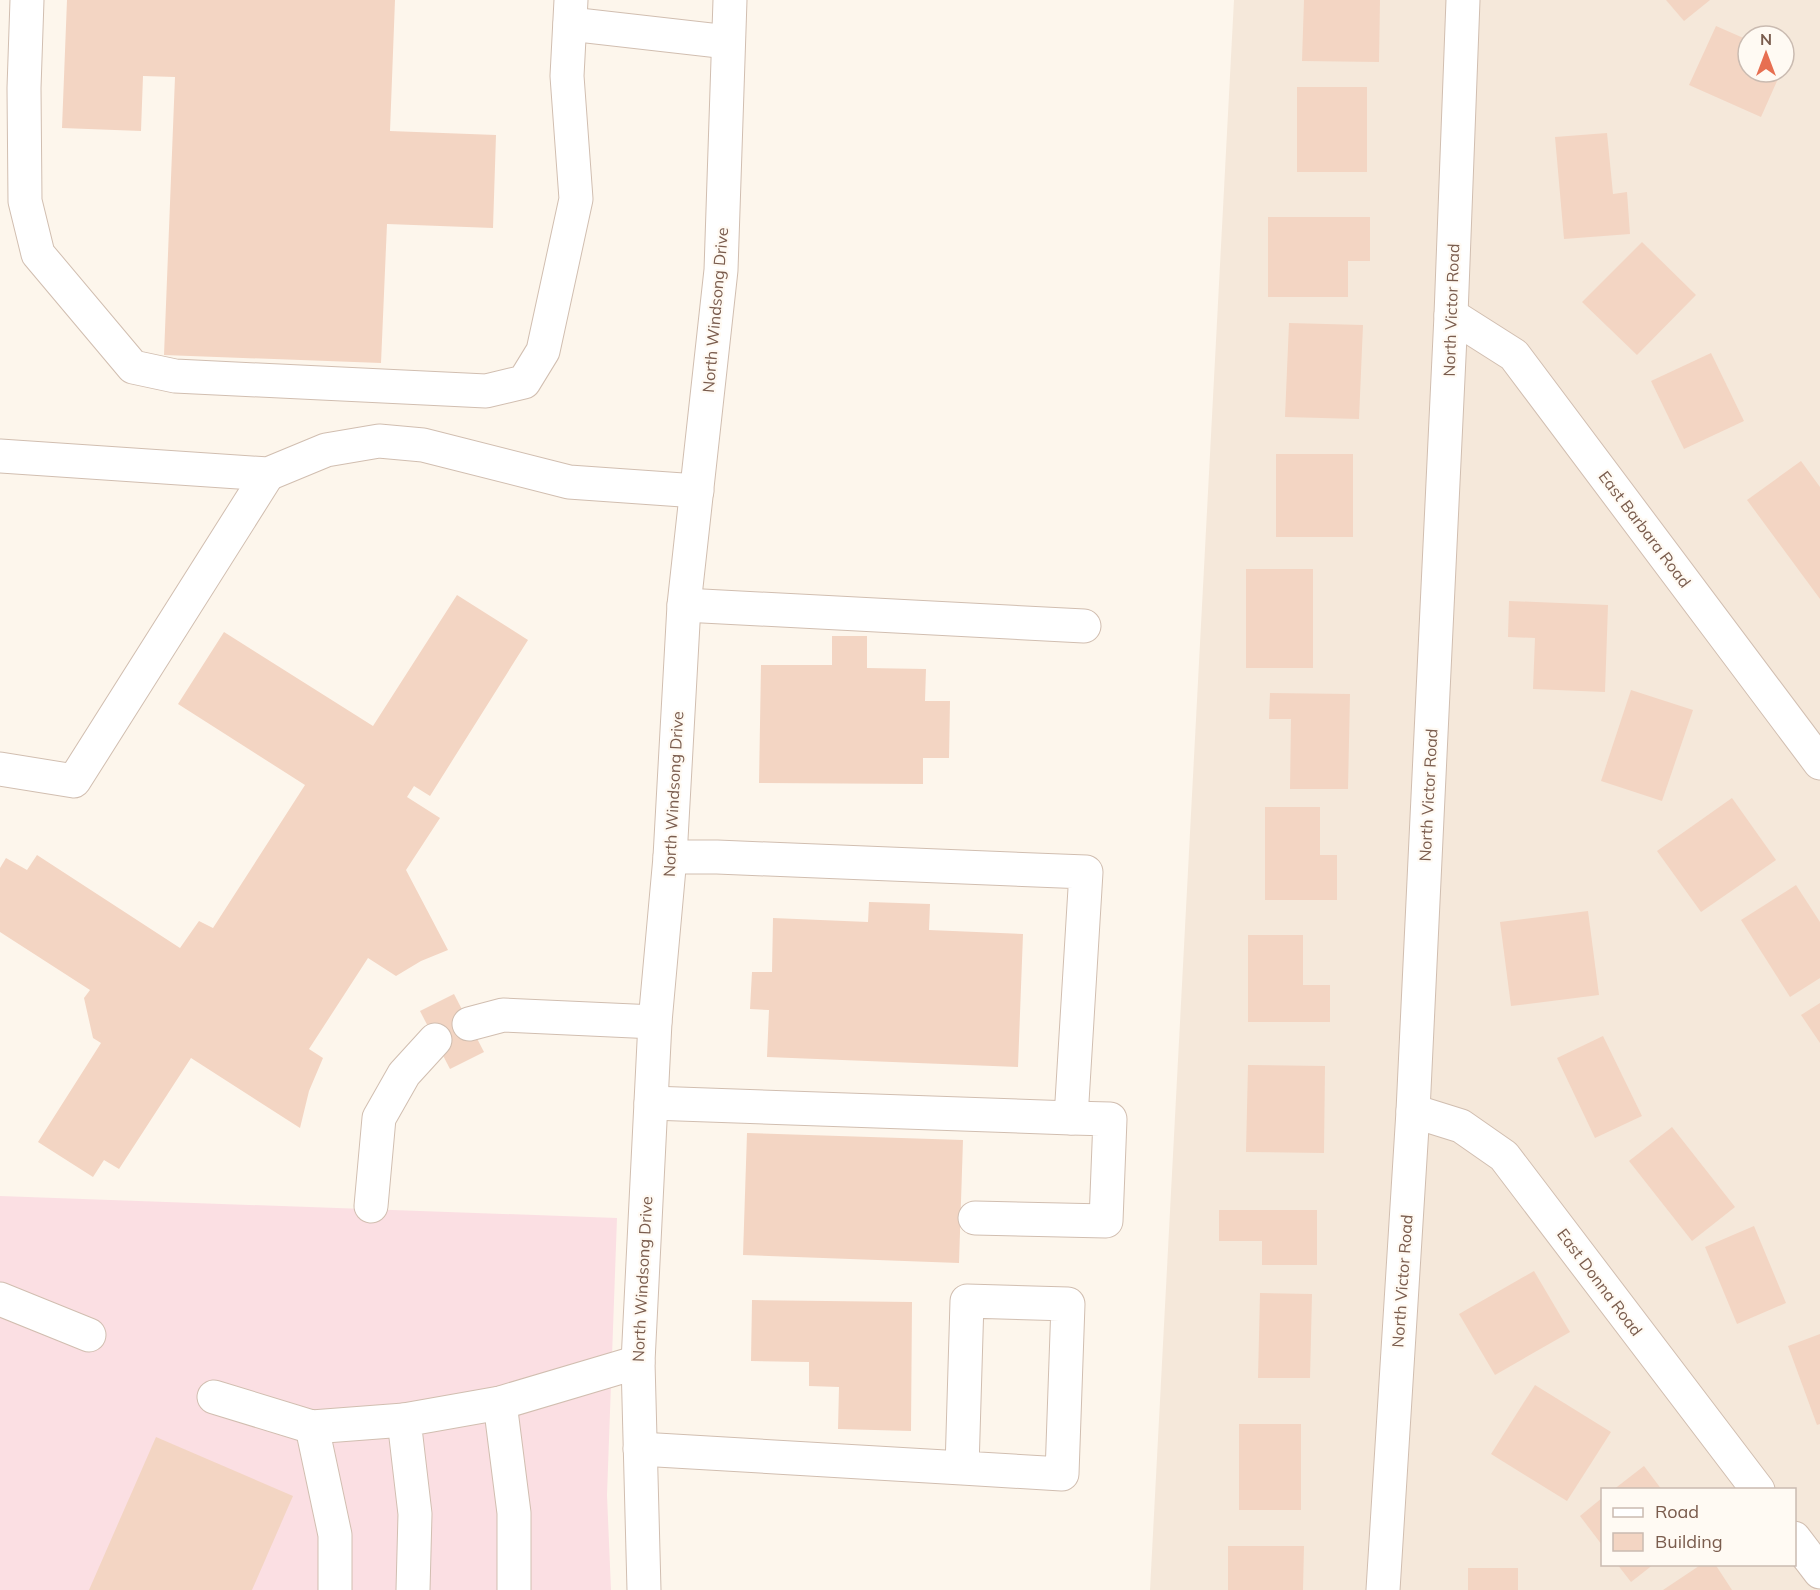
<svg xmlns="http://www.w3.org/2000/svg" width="1820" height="1590" viewBox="0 0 1820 1590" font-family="Mulish,sans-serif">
<rect width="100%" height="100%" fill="#fdf6ec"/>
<!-- residential -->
<path fill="#f5e8da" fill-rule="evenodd" d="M1234 0H1820V1590H1150ZM1748 36H1784V72H1748ZM1602 1490H1794V1564H1602Z"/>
<!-- medical -->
<polygon fill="#fbdfe3" points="0,1196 617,1218 607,1495 611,1590 0,1590"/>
<!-- building -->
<g fill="#f3d5c3">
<polygon points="67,0 395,0 390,131 496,135 493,228 387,224 381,363 164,355 175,77 143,76 141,131 62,128"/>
<polygon points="1304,0 1380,0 1379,62 1302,61"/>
<polygon points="1666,0 1710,0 1684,21"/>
<polygon points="1716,26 1748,40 1748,72 1781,72 1761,117 1689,85"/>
<rect x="1297" y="87" width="70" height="85"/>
<polygon points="1607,133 1613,194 1627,192 1630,234 1564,239 1555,137"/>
<polygon points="1268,217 1370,217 1370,261 1348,261 1348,297 1268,297"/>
<polygon points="1642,242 1696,295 1637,355 1582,302"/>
<polygon points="1289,323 1363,325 1359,419 1285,417"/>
<polygon points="1711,353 1744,421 1684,449 1651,381"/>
<rect x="1276" y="454" width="77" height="83"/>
<polygon points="1801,461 1820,487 1820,599 1747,500"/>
<rect x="1246" y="569" width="67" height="99"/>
<polygon points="457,595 528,640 430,796 414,786 407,797 440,818 406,870 448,950 421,961 396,976 368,958 309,1049 323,1058 309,1091 300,1128 191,1058 119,1169 104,1160 93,1177 38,1142 101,1043 93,1038 84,998 90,990 0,932 0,868 6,858 27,870 37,855 180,948 199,921 213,928 305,785 178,704 224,632 373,726"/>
<polygon points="1509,601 1608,605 1605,692 1533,689 1535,638 1508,637"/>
<polygon points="832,636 867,636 867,668 926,669 925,701 950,701 949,758 923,758 923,784 759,783 761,665 832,665"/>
<polygon points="1631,690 1693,710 1662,801 1601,781"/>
<polygon points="1270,693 1350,694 1348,789 1290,789 1291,719 1269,719"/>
<polygon points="1732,798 1776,860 1701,912 1657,851"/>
<polygon points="1265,807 1320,807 1320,855 1337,855 1337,900 1265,900"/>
<polygon points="1796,885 1820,922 1820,978 1790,997 1741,920"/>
<polygon points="869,902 930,904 929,930 1023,934 1018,1067 767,1057 769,1010 750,1009 752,972 772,972 773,918 868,922"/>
<polygon points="1588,911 1599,995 1511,1006 1500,922"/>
<polygon points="1248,935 1303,935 1303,985 1330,985 1330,1022 1248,1022"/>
<polygon points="454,994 484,1052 450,1069 420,1011"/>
<polygon points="1820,1003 1820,1043 1801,1015"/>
<polygon points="1603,1036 1642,1116 1595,1138 1557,1058"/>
<polygon points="1248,1065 1325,1066 1324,1153 1246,1152"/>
<polygon points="1672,1127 1735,1207 1692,1241 1629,1161"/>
<polygon points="747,1133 963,1140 959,1263 743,1255"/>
<polygon points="1219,1210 1317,1210 1317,1265 1262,1265 1262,1241 1219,1241"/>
<polygon points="1754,1226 1786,1303 1737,1324 1705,1247"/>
<polygon points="1534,1271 1570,1332 1495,1375 1459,1314"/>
<polygon points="1260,1293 1312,1294 1310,1378 1258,1378"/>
<polygon points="752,1300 912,1302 911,1431 838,1429 839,1387 809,1386 809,1362 751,1361"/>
<polygon points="1820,1334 1820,1424 1817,1425 1788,1346"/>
<polygon points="1535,1385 1611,1432 1567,1501 1491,1454"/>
<rect x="1239" y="1424" width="62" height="86"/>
<polygon points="156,1437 293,1496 252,1590 89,1590"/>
<polygon points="1644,1466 1662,1490 1613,1490"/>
<polygon points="1602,1498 1602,1545 1580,1516"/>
<polygon points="1228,1546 1304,1546 1303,1590 1228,1590"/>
<polygon points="1617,1564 1654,1564 1631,1582"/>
<polygon points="1702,1564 1715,1564 1732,1590 1663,1590"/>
<rect x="1468" y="1568" width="50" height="22"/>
</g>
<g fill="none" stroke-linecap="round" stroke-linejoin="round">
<defs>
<g id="minor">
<polyline points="27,0 24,88 25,201 38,254 133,367 175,376 486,391 524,382 543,351 576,199 567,76 571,0"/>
<polyline points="570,24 728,42"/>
<polyline points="1451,315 1514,355 1820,763"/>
<polyline points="0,456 268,474 326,450 379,441 423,445 569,482 697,491"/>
<polyline points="684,605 1084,626"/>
<polyline points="0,769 74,781 268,474"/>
<polyline points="469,1024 503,1015 655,1022"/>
<polyline points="651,1103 1071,1118 1086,872 717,857 670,857"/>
<polyline points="1413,1111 1461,1126 1504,1156 1758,1490"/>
<polyline points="371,1206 379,1118 404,1074 435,1040"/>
<polyline points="975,1218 1106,1221 1110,1119 1071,1118"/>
<polyline points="0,1299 89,1335"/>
<polyline points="214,1397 312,1427 404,1420"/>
<polyline points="500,1403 514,1513 514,1590"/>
<polyline points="312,1427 335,1535 335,1590"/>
<polyline points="640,1449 962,1468 967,1301 1068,1304 1062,1474 962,1468"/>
<polyline points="1794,1538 1820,1572"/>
<polyline points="413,1590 415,1514 404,1420 500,1403 638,1362"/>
<polyline points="644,1590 638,1362 655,1022 670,857 684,605 721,270 730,0"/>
<polyline points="1383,1590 1413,1111 1451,315 1463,0"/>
</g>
</defs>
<!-- minor casing -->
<use href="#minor" stroke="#d1beb0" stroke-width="35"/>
<!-- minor -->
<use href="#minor" stroke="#fff" stroke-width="33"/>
</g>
<g text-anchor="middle" stroke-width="4.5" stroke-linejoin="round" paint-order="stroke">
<!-- street labels -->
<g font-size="16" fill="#7a5c4d" stroke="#fffaf3">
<text transform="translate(715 310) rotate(-85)" y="6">North Windsong Drive</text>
<text transform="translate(1451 310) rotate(-88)" y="6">North Victor Road</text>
<text transform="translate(1645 529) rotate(53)" y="6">East Barbara Road</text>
<text transform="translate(673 794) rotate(-87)" y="6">North Windsong Drive</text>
<text transform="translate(1428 795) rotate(-87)" y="6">North Victor Road</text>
<text transform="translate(642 1279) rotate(-87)" y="6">North Windsong Drive</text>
<text transform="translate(1402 1281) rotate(-86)" y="6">North Victor Road</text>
<text transform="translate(1600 1282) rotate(53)" y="6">East Donna Road</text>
</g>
</g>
<!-- legend -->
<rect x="1601" y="1488" width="195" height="78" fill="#fffaf3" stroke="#cabbb1" stroke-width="1.5"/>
<rect x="1613" y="1508" width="30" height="9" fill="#ffffff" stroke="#cabbb1" stroke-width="1.5"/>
<text x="1655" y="1518" font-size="18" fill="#7a5c4d">Road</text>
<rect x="1613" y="1533" width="30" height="18" fill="#f3d5c3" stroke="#cabbb1" stroke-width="1.5"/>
<text x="1655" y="1548" font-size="18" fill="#7a5c4d">Building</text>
<!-- north arrow -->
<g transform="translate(1766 54)"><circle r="28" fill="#fffaf3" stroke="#cabbb1" stroke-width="1.5"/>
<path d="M0-4.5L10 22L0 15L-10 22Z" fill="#e76f51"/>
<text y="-9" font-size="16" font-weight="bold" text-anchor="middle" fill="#7a5c4d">N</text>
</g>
</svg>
